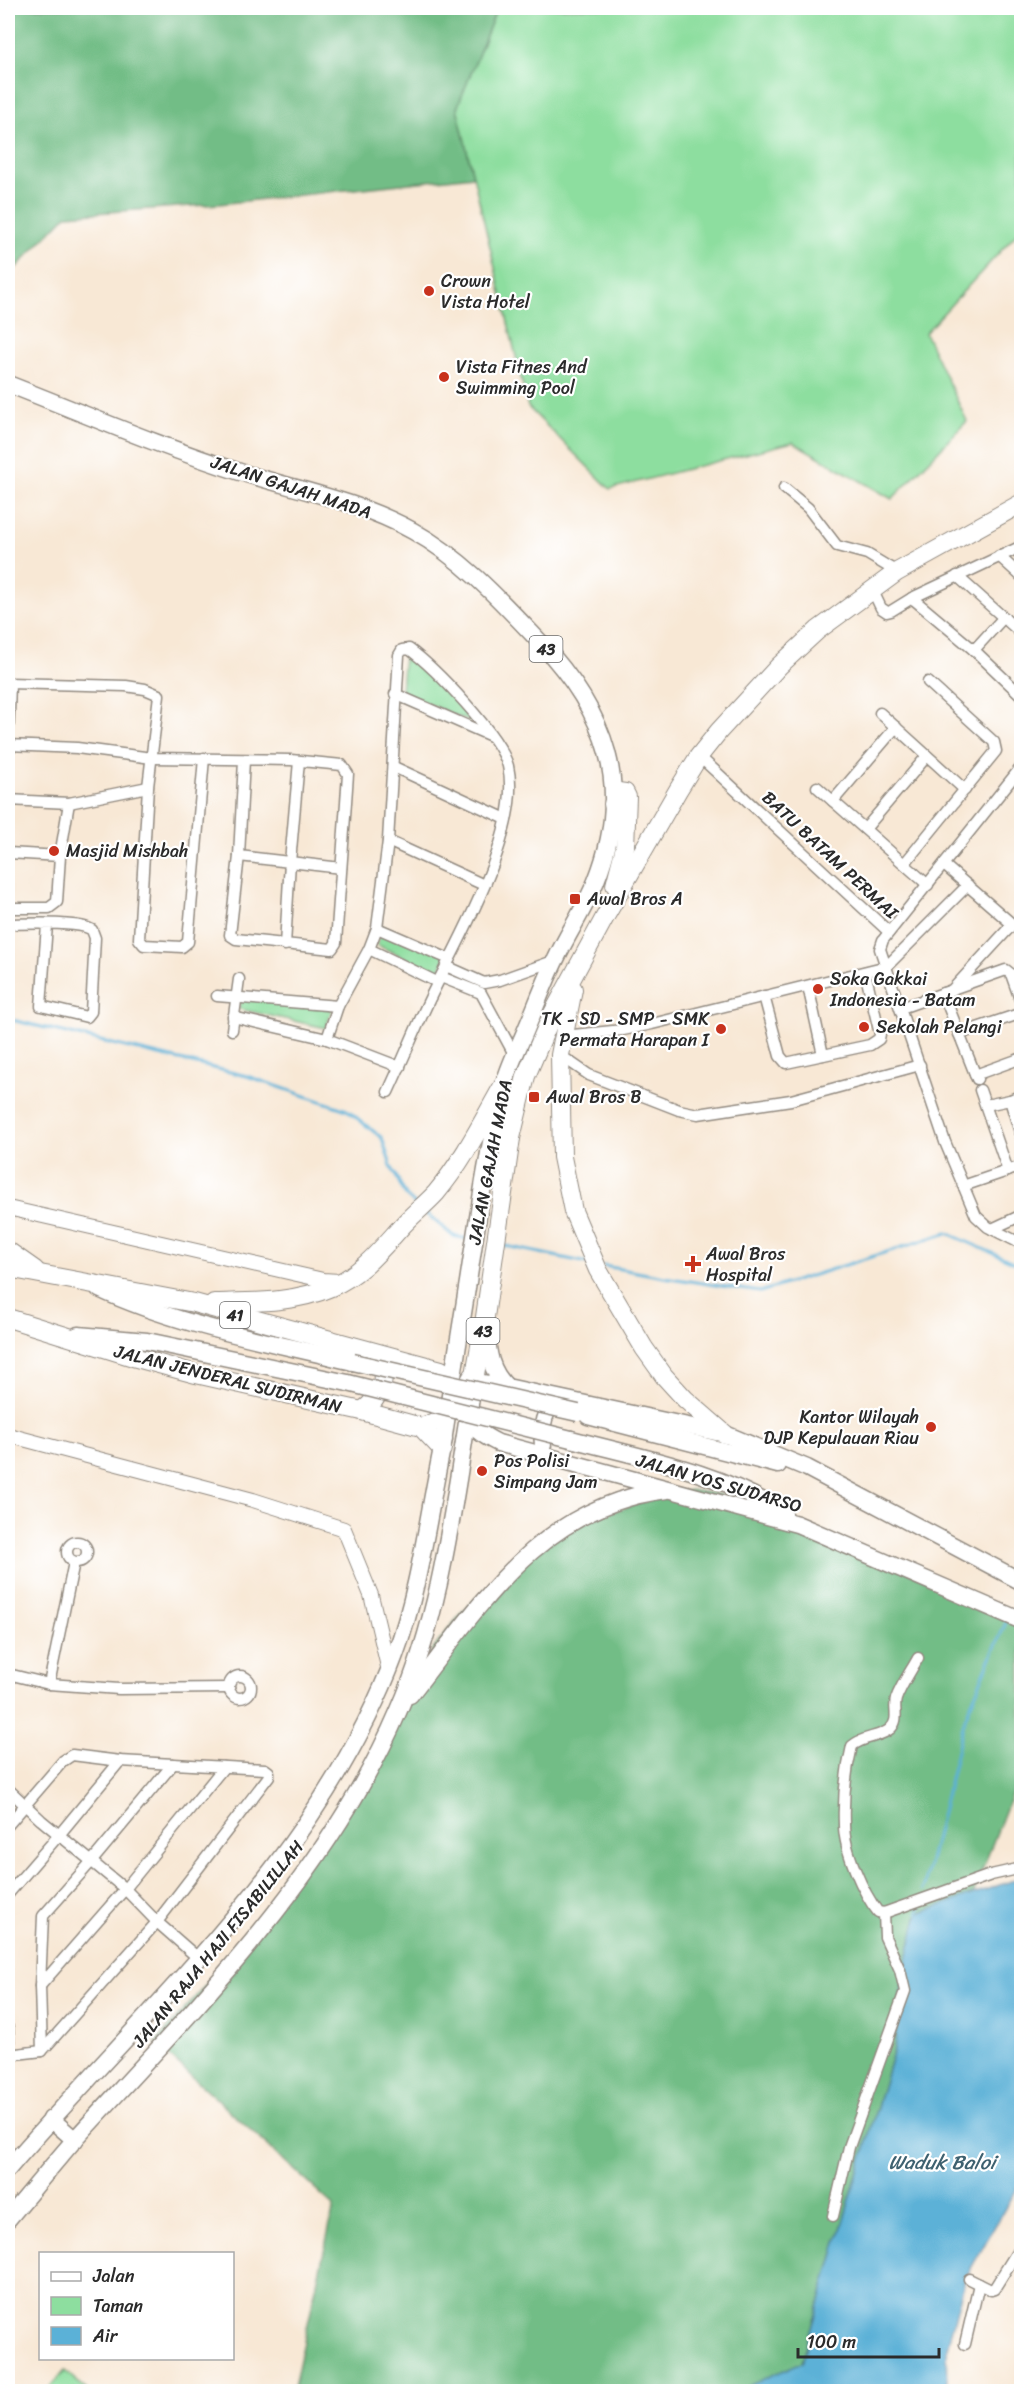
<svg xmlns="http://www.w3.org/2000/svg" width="1029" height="2399" viewBox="0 0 1029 2399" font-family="Sriracha,sans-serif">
<rect width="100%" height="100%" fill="#fff"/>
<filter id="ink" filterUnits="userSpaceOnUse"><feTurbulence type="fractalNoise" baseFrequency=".0167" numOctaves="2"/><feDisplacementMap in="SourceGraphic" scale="12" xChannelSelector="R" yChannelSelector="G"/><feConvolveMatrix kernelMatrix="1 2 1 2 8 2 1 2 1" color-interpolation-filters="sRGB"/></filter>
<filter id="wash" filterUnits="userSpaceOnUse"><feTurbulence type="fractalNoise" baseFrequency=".008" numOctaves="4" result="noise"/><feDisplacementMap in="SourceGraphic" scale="24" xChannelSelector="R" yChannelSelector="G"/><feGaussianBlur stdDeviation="1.35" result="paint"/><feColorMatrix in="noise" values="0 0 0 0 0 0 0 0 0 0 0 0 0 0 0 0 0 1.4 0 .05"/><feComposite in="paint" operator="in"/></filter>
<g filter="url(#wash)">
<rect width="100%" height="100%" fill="#f8e8d5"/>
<!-- green -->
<g fill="#8dde9f" stroke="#5c8465" stroke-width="1.5">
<polygon points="497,8 1021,8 1021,229 925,333 967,421 892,499 793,442 610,489 528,407 457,108"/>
<polygon points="404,652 409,653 472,715 477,725 401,692"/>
<polygon points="381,927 447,954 438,973 377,945"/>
<polygon points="241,998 333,1006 326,1028 239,1009"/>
<polygon points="65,2371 88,2391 47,2391"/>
</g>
<!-- forest -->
<g fill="#72bd86" stroke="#4e7458" stroke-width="1.5">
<polygon points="8,8 497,8 457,108 473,176 219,204 67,215 8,276"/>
<path d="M690 1490 739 1497 1021 1621V1770L973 1894 918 1914 904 1971 894 2049 802 2362 740 2391H293L334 2206 155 2043C228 1961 301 1876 359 1782 383 1744 400 1701 424 1663 459 1610 490 1581 543 1547 554 1539 565 1530 577 1525 614 1509 651 1499 690 1490Z"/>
</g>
<!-- water -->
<polygon fill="#5bb1d7" stroke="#436e81" stroke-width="1.5" points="1017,1879 1021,1881 1021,2180 965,2279 947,2347 948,2391 745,2392 748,2386 802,2362 894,2049 904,1971 918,1913"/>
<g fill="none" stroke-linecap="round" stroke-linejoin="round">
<!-- stream -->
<g stroke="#5bb1d7" stroke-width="3">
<polyline points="8,1019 247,1076 347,1110 382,1138 391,1166 406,1196 416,1205"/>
<polyline points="426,1213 453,1236 468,1239"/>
<polyline points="501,1245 588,1263"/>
<polyline points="604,1266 664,1277 760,1292 947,1233 1022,1266"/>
<polyline points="923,1890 965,1718 1007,1620"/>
<polyline points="918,1913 920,1906"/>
</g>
</g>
</g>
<g filter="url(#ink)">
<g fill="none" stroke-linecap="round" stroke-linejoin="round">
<defs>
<g id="street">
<polyline points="784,488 808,508 837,546 867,554 897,572"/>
<polyline points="999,556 1022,577"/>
<polyline points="957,576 1022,634"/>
<polyline points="872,589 881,608 887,612 891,611 912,598 1022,546"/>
<polyline points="912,598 974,650 1022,696"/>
<polyline points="974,650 1004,617"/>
<polyline points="8,683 126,686 145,689 159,695 148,787 139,939 144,945 182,947 188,942 204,758"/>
<polyline points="395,694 491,736"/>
<polyline points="880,713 965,790"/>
<polyline points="8,743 10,683"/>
<polyline points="8,745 77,748 152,758 291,760 342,765 348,774 336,943 332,949 236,939 230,935 239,856 244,760"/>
<polyline points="699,756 889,932"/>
<polyline points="1022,766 883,940 880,949 945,1142 976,1216 988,1227 1022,1244"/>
<polyline points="394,767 506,819"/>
<polyline points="817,787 928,885"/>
<polyline points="8,800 69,803 148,787"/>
<polyline points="833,801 896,727"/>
<polyline points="865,829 927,756"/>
<polyline points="388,841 484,885"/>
<polyline points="8,853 60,856"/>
<polyline points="239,856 341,868"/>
<polyline points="905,863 996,751 994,742 928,682"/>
<polyline points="944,865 1012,924"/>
<polyline points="8,908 49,908 57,902 60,856 69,803"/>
<path d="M8 924C25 924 80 921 92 930L95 938 91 1012 87 1017 41 1006 47 925"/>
<polyline points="377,928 449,959"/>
<polyline points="285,945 290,862 299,761"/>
<polyline points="369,949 437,982"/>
<polyline points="446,966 484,983 500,980 556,960"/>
<polyline points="441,977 481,993 515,1056"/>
<polyline points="808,986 823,1055"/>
<polyline points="955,988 1006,970 1011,974 1022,1005"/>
<polyline points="943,993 977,1079"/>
<polyline points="217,996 338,1006"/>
<polyline points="764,996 780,1056 786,1063 870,1045 879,1039 880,1034 865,972"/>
<polyline points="901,1008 952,990 1011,926 1022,921"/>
<polyline points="233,1017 327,1039 400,1067"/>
<polyline points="232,1030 239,979"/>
<polyline points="959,1034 1022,1013"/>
<polyline points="563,1036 623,1030 652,1024 887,966 968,885"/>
<path d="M327 1039 338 1006 369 949 377 928 388 841 399 655 402 650 409 649C435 668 500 735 508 766 522 827 464 930 437 984 419 1019 405 1056 388 1092"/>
<polyline points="560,1055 589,1075 679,1110 698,1114 791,1100 920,1065"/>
<polyline points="975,1075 1022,1058"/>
<polyline points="980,1090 1008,1171"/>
<polyline points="1022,1095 1010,1100 1022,1139"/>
<polyline points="986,1105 1010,1100"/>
<polyline points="963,1186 1022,1166"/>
<polyline points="992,1229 1022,1215"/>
<circle cx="77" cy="1552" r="10"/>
<path d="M918 1658C911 1671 901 1685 896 1699 893 1709 900 1720 890 1729 879 1738 863 1736 852 1746 846 1770 843 1800 844 1825 844 1850 863 1893 878 1912L884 1913 991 1875 1022 1868"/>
<polyline points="8,1674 49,1684 119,1689 229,1688"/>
<circle cx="240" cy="1687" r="11"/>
<polyline points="49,1684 74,1562"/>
<polyline points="8,1789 41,1820 125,1889 157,1922 198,1958"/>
<polyline points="8,1825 63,1761 72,1755 120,1761 265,1769 269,1772 269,1776 157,1922 42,2051 8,2055"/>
<polyline points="8,1894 59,1835 120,1761"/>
<polyline points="40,1986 125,1889 224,1767"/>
<polyline points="8,2028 9,2042"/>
<polyline points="42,2051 40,1986 43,1916 92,1861 173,1764"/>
<polyline points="833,2216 849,2147 905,1991 900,1970 885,1937 884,1913"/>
<polyline points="969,2279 991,2290 994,2289 1022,2244"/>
<polyline points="965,2344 979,2284"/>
</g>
<g id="secondary">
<polyline points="8,1208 323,1280 339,1281"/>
<polyline points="8,1435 253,1500 344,1529 371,1595 389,1671"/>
</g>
<g id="primary">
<path d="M8 384C85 414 161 447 240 472 298 490 359 501 413 531 462 558 501 601 539 641 606 712 634 786 596 881 585 908 568 933 556 959 545 981 537 1004 527 1027 519 1047 508 1067 503 1088 487 1152 478 1218 468 1282 459 1338 450 1393 442 1449"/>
<path d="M99 1289C178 1326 268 1341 353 1362"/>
<path d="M486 1330C488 1352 490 1371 507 1387L725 1434 807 1468 1022 1582"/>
<polyline points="78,1335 147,1341 348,1383"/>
<polyline points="468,1397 482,1383 507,1387"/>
<path d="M465 1412C470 1428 484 1436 498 1443L797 1524 1022 1621"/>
<polyline points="588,1416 778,1465"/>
<path d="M571 1439C639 1457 726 1473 784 1514"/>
<path d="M543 1445C541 1428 543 1408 559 1399"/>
<path d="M410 1695C481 1604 541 1505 667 1490"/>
<polyline points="51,2119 75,2140"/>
<path d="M8 2169C146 2008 319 1859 395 1655 421 1585 428 1512 444 1439"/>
<path d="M8 2219C31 2192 53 2164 77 2137 196 2007 329 1874 399 1710 443 1610 454 1498 472 1392"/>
</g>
<g id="highway">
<polyline points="613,804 618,792 625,793 627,797 625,847 615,885"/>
<polyline points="573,989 560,1055 562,1157 573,1211 598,1270 644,1348 664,1376 685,1399 725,1434"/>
<polyline points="493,1135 511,1138"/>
<polyline points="8,1251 35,1270"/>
<polyline points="8,1268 194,1303 441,1370 451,1386"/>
<path d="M214 1303C253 1302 295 1303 331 1287 362 1274 381 1249 403 1225 413 1214 426 1204 436 1193 463 1161 483 1121 504 1084"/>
<polyline points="8,1318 133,1357 196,1374 362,1411 421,1427 442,1449"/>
<polyline points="472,1392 485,1317 511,1138 526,1076 552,1015 606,915 678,790 699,756 719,731 779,666 818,630 897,572 1022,503"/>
<path d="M362 1411C381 1398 390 1376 376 1357"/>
<path d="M421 1427C446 1421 461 1399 472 1377"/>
</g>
</defs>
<!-- street casing -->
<use href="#street" stroke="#928a80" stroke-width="13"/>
<!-- secondary casing -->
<use href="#secondary" stroke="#928a80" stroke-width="16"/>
<!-- primary casing -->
<use href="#primary" stroke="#928a80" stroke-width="19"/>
<!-- highway casing -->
<use href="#highway" stroke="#928a80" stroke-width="20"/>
<!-- street -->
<use href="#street" stroke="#fff" stroke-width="10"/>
<!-- secondary -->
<use href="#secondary" stroke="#fff" stroke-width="14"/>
<!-- primary -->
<use href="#primary" stroke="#fff" stroke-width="16"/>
<!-- highway -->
<use href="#highway" stroke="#fff" stroke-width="18"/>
<defs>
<g id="primary-bridge">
<polyline points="353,1362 578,1413"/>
<polyline points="348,1383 571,1439"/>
</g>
</defs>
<!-- primary-bridge casing -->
<use href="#primary-bridge" stroke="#928a80" stroke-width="19" stroke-linecap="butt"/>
<!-- primary-bridge -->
<use href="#primary-bridge" stroke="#fff" stroke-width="16"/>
</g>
</g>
<!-- markers -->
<g fill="#c8321e" stroke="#fff" stroke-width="2">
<circle cx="429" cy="291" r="6"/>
<circle cx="444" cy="377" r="6"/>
<circle cx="54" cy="851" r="6"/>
<rect x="569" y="893" width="12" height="12" rx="3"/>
<circle cx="818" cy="989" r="6"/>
<circle cx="864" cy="1027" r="6"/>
<circle cx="721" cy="1029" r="6"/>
<rect x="528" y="1091" width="12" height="12" rx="3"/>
<path d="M690 1255h6v6h6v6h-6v6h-6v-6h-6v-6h6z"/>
<circle cx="931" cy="1427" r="6"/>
<circle cx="482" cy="1471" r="6"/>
</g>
<g text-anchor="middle" stroke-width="4.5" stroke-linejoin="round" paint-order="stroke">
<!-- shield labels -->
<g fill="#fff" stroke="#6b6b6b" stroke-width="1.5">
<rect x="529.5" y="636" width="33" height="26" rx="4.5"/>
<rect x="220" y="1302" width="30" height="26" rx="4.5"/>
<rect x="466.5" y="1318" width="33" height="26" rx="4.5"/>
</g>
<g font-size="16" font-weight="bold" fill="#2b2b2b">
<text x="546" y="655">43</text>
<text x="235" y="1321">41</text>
<text x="483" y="1337">43</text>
</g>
<!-- poi labels -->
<g font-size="18" fill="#2b2b2b" stroke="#fff" text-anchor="start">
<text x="441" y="287">Crown<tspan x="441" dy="21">Vista Hotel</tspan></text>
<text x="456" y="373">Vista Fitnes And<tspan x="456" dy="21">Swimming Pool</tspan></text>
<text x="66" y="857">Masjid Mishbah</text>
<text x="587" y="905">Awal Bros A</text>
<text x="830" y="985">Soka Gakkai<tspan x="830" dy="21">Indonesia - Batam</tspan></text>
<text x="709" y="1025" text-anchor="end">TK - SD - SMP - SMK<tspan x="709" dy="21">Permata Harapan I</tspan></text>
<text x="876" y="1033">Sekolah Pelangi</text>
<text x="546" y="1103">Awal Bros B</text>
<text x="706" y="1260">Awal Bros<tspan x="706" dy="21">Hospital</tspan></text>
<text x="919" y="1423" text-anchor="end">Kantor Wilayah<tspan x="919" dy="21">DJP Kepulauan Riau</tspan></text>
<text x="494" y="1467">Pos Polisi<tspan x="494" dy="21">Simpang Jam</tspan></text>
</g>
<!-- street labels -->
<g font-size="18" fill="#2b2b2b" stroke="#fff">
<text transform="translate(291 487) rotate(18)" y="6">JALAN GAJAH MADA</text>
<text transform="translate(830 855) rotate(43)" y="6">BATU BATAM PERMAI</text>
<text transform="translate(490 1162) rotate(-79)" y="6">JALAN GAJAH MADA</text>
<text transform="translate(228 1379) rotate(14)" y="6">JALAN JENDERAL SUDIRMAN</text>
<text transform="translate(719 1483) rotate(16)" y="6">JALAN YOS SUDARSO</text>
<text transform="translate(218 1944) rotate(-51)" y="6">JALAN RAJA HAJI FISABILILLAH</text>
</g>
<!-- water labels -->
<g font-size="20" font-style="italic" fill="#3e6170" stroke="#fff">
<text x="942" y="2169">Waduk Baloi</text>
</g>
</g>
<!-- margin -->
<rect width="1029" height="2399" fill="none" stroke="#fff" stroke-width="30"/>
<!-- legend -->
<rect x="39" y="2252" width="195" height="108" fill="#ffffff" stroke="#aaaaaa" stroke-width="1.5"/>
<rect x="51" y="2272" width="30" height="9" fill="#ffffff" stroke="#aaaaaa" stroke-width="1.5"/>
<text x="93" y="2282" font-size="18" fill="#2b2b2b">Jalan</text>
<rect x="51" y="2297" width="30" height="18" fill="#8dde9f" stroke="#aaaaaa" stroke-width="1.5"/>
<text x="93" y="2312" font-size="18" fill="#2b2b2b">Taman</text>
<rect x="51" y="2327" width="30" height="18" fill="#5bb1d7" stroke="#aaaaaa" stroke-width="1.5"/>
<text x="93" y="2342" font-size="18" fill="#2b2b2b">Air</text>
<!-- scale -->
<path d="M798 2348v9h141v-9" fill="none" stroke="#2b2b2b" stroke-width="3"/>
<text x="807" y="2348" font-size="18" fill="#2b2b2b" stroke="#ffffff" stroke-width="4.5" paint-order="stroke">100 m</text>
</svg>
